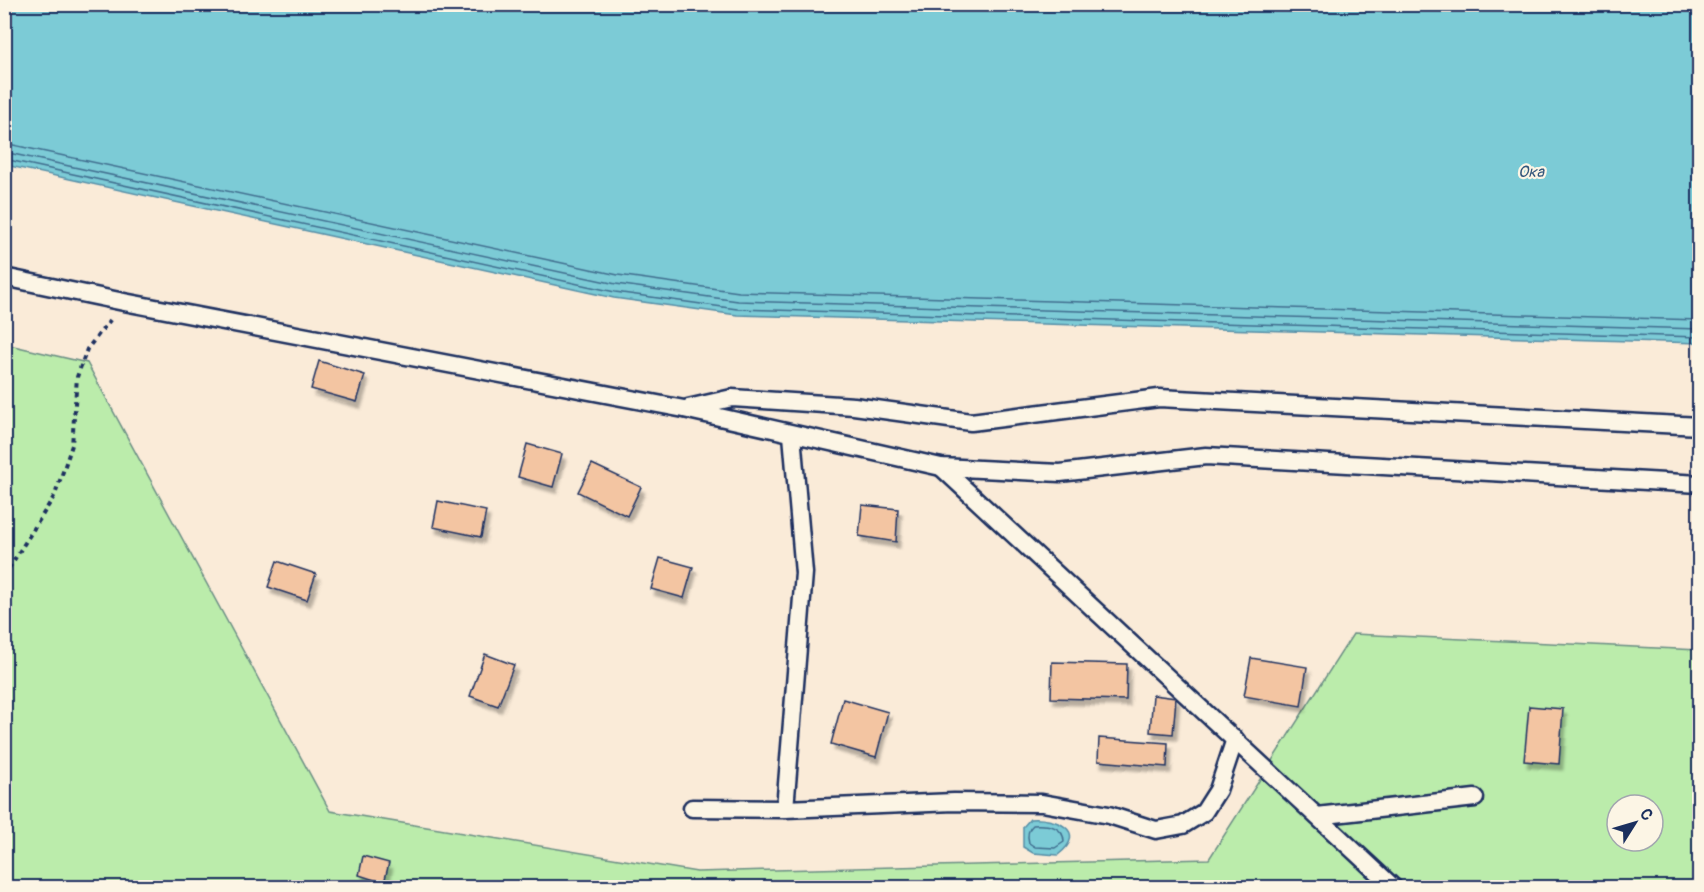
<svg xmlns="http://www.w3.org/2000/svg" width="1704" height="892" viewBox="0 0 1704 892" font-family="Pangolin,sans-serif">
<defs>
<filter id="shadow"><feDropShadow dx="3.5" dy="6" stdDeviation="1.5" flood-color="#0004"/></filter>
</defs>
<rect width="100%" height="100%" fill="#faebd8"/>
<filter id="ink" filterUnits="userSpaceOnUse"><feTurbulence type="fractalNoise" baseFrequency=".0167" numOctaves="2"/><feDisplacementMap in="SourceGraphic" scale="12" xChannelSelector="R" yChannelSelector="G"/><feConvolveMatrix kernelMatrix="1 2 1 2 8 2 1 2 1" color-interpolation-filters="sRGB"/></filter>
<g filter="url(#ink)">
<!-- green -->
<path fill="#bbecab" stroke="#6b8e84" stroke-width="1.5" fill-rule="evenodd" d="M5 344 87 363 330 811 697 872 1209 859 1353 634 1699 650V887L5 888ZM1617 805H1653V841H1617Z"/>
<!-- water -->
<g fill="#7bcbd6" stroke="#558da6" stroke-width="1.5">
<polygon points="5,4 1699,5 1699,343 737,315 614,298 5,165"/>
<path d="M1030 819C1054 817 1090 830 1058 855L1033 853 1023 847V827Z"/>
</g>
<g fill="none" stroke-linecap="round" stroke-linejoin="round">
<!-- shore -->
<g stroke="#416d8e" stroke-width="1.5">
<polyline points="4,143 618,275 739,292 1700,320"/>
<polyline points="4,152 616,284 738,301 1700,329"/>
<polyline points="4,159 615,292 737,309 1700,337"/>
<path d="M1033 825C1047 824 1064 826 1064 842L1055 848 1035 847 1029 843C1027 836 1027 830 1033 825Z"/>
</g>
</g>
<!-- building -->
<g fill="#f3c5a2" stroke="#1b2f5e" stroke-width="1.5" filter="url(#shadow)">
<polygon points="319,361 365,375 357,402 311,389"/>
<polygon points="527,444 562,454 553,487 518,477"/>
<polygon points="592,464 641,487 627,516 578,492"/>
<polygon points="438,501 486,511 481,537 433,527"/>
<polygon points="862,505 898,509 896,542 859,536"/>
<polygon points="660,558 693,567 684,598 651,589"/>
<polygon points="277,561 316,574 307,600 268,587"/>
<polygon points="485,654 514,665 498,706 470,696"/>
<polygon points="1251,658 1307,667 1301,706 1244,696"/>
<polygon points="1052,662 1127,664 1126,700 1051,698"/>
<polygon points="1153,695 1176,698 1173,734 1150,732"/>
<polygon points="843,699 888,712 876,757 831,744"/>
<polygon points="1529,706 1563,709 1559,764 1524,761"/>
<polygon points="1099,738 1168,743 1167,767 1098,761"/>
<polygon points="363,856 389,863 384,883 359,875"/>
</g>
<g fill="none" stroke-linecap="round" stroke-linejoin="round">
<defs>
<g id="lane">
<polyline points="4,277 124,302 684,409 941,467 1060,473 1206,456 1700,484"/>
<polyline points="688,408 732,398 854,406 971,422 1159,398 1700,426"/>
<polyline points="941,467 1394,888"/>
<polyline points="692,808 785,809 954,802 1042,803 1109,815 1156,830 1183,825 1204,812 1218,790 1235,739"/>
<polyline points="785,809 804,573 792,435"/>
<polyline points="1317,816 1475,798"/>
</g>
</defs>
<!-- lane casing -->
<use href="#lane" stroke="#1b2f5e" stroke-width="21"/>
<!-- path -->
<polyline stroke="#1b2f5e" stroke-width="4" stroke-dasharray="4.5 4.5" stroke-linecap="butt" points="4,576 55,495 72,445 77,377 87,349 111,319"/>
<!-- lane -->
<use href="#lane" stroke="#fcf5e5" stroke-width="16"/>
</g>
</g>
<g text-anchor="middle" stroke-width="4.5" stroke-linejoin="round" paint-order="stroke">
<!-- water labels -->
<g font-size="16" font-style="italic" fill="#33567c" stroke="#fcf5e5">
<text x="1531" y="177">Ока</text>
</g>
</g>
<!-- margin -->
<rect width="1704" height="892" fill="none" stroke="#fcf5e5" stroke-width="24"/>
<rect x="12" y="12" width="1680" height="868" fill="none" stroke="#1b2f5e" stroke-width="2" filter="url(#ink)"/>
<!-- north arrow -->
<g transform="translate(1635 823) rotate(53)"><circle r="28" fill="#fcf5e5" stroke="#a2a6af" stroke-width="1.5"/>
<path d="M0-4.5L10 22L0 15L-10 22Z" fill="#1b2f5e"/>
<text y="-9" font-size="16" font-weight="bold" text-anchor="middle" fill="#1b2f5e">С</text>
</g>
</svg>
